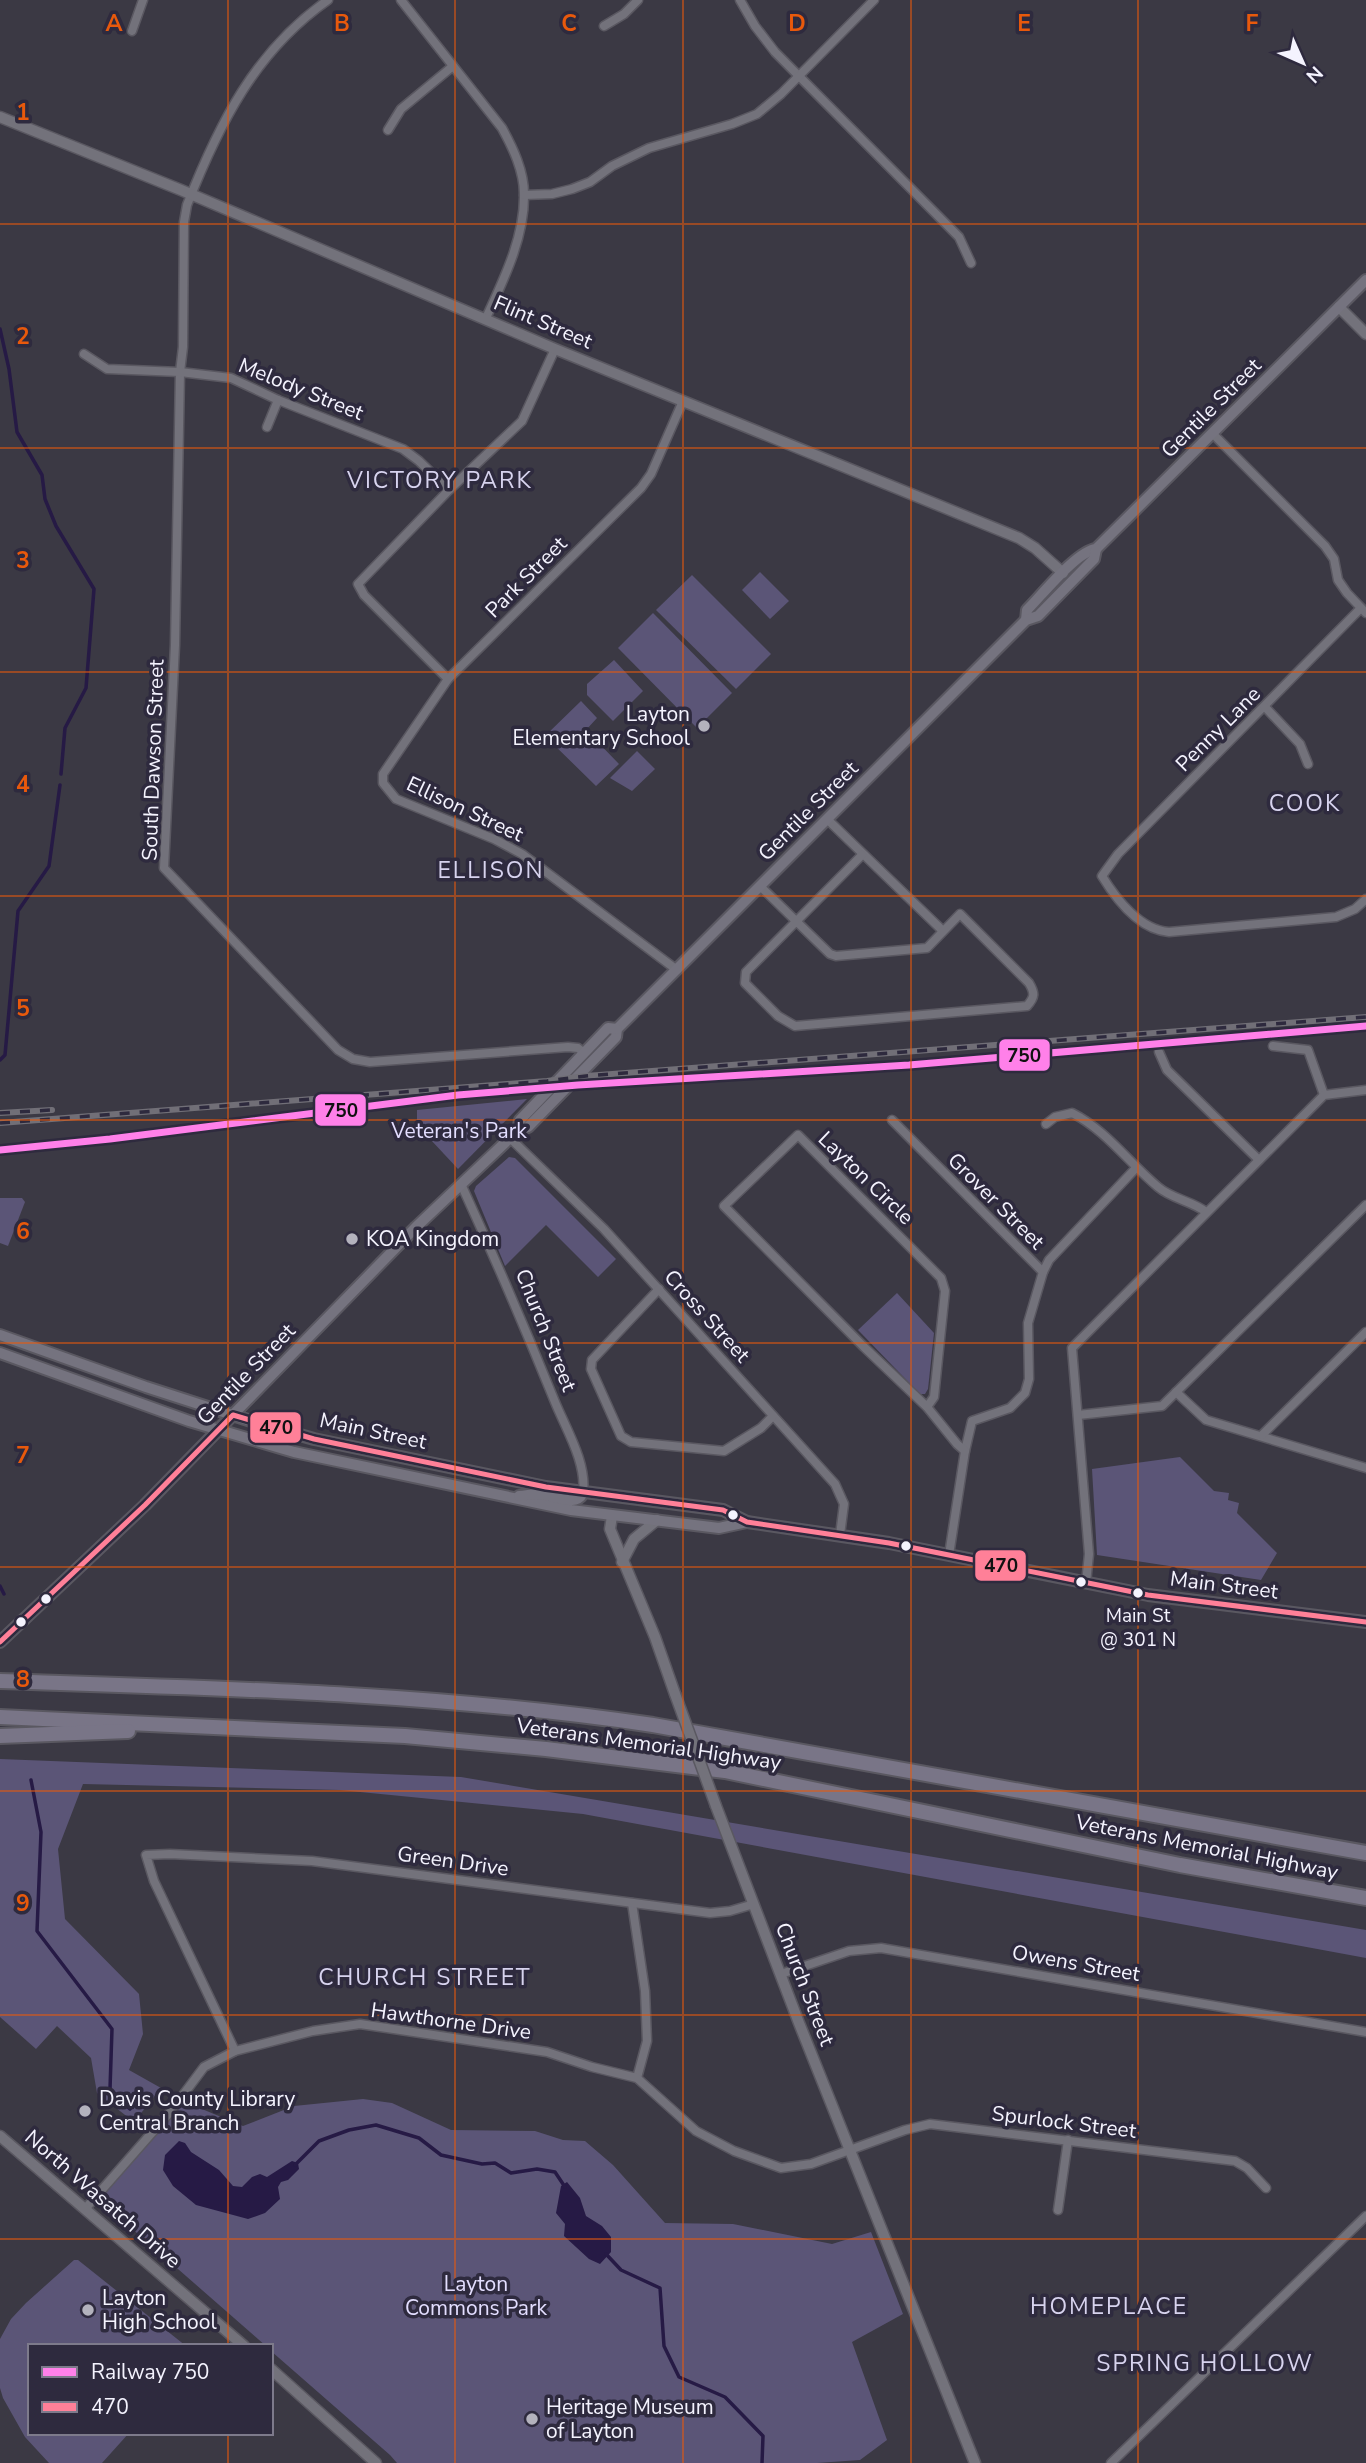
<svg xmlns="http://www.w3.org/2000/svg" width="1366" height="2463" viewBox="0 0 1366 2463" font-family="'Nunito Sans',sans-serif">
<rect width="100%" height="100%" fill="#3b3944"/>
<!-- green -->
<g fill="#5b5577">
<polygon points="760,572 789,601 770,619 742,590"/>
<polygon points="692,575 771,654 736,689 656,610"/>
<polygon points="653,613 732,693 697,728 618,648"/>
<polygon points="614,660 643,691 613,721 587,695 587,684"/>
<polygon points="581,701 597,718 586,730 619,764 596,786 545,736"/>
<polygon points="637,751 655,769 632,791 610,778"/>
<polygon points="527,1099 458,1169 417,1125 417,1110"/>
<polygon points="509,1157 515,1158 616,1259 598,1277 546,1225 505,1266 474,1191 476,1186"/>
<polygon points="0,1198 22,1198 25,1202 8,1246 0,1243"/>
<polygon points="897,1293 934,1333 928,1389 925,1394 920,1394 858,1330"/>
<polygon points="1180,1457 1214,1491 1229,1493 1228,1500 1239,1503 1237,1513 1277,1553 1261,1580 1097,1555 1092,1469"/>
<polygon points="0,1759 461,1777 1366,1930 1366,1958 583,1814 340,1790 83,1784 58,1849 65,1919 139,1994 143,2034 129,2070 161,2088 134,2122 97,2093 91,2058 57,2026 36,2049 0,2017"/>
<polygon points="363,2099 392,2103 451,2130 535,2131 563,2140 585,2141 613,2165 665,2223 733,2224 832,2244 871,2232 903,2314 852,2342 887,2440 860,2460 817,2463 397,2463 390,2455 271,2351 271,2346 266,2346 98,2199 185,2102 243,2126 294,2106"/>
<polygon points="74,2260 78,2260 186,2346 30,2346 30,2433 129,2433 102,2463 49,2463 25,2437 3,2398 0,2388 0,2339 11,2319 26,2303"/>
</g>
<!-- water -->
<g fill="#261a45">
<polygon points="179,2141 185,2143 191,2152 219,2170 233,2186 242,2187 252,2177 260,2174 267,2177 292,2161 298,2163 299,2169 288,2180 281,2182 278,2187 280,2199 265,2213 248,2219 196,2205 173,2186 163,2170 165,2155"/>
<polygon points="567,2182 580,2198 586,2216 602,2226 611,2237 611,2252 600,2264 589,2259 564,2236 565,2224 556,2213 561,2186"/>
</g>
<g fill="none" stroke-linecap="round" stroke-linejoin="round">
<!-- stream -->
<g stroke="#261a45" stroke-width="3.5">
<polyline points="0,329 9,369 17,432 42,475 45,499 56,526 94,589 86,688 65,728 61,774"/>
<polyline points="0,1060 5,1055 18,911 49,866 60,785"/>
<polyline points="0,1586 4,1594"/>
<polyline points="31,1780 41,1832 37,1931 112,2029 110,2089 130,2109"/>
<polyline points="295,2165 319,2141 349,2130 376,2125 419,2138 441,2155 482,2164 495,2163 511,2173 537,2169 555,2172 565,2187"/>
<polyline points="606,2254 621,2270 660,2288 664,2346 679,2377 725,2397 763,2436 762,2463"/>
</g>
<defs>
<g id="minor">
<path d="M328 0C255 51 219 124 187 205L184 222 183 347 180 372 175 645 164 868 338 1050 353 1059 370 1062 568 1047 578 1048 583 1052"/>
<path d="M401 0 502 128C513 148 524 171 524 194 525 237 503 281 486 318"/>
<polyline points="740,0 755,26 775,52 959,237 971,263"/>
<polyline points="604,26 624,14 638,0"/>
<polyline points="132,31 143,0"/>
<polyline points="388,130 401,109 453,66"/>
<polyline points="524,195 552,194 572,189 590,182 612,166 649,148 732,124 757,114 781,94 874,0"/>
<polyline points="84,354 107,369 180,372 231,378 278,400 403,449 419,461 449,490"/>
<polyline points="267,427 278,400"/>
<polyline points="1213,434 1325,546 1334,559 1338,580 1347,593 1366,613"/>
<path d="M1361 608 1118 854 1102 876C1116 899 1140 930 1169 932L1336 917 1355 909 1366 899"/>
<polyline points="448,679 364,595 358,584 449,490 522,421 555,349"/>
<polyline points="1265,707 1300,744 1308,764"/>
<polyline points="827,819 943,931"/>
<path d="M760 886 830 954 836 956 927 948 960 914 1029 983C1035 993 1035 997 1027 1006L795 1026 778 1016 745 983 746 972 862 855"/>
<polyline points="677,970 522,854 494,839 396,799 383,783 383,774 448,679 641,488 651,474 683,401"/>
<polyline points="1273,1046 1308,1050 1324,1095"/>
<polyline points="1159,1052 1167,1070 1259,1160"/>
<polyline points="892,1120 1043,1272 1028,1323 1029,1379 1025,1393 1010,1408 972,1421 965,1451 949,1555"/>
<path d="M1046 1124 1055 1117 1072 1113C1106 1130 1129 1163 1158 1187 1172 1199 1192 1201 1206 1212"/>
<polyline points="510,1138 604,1229 835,1484 844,1504 840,1535"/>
<path d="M461 1184C494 1256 525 1328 555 1402 566 1429 587 1463 583 1493"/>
<polyline points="1043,1272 1049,1260 1136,1168"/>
<polyline points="659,1289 592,1360 591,1369 621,1436 631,1442 724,1451 761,1428 773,1416"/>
<polyline points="1176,1392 1206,1420 1366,1468"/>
<polyline points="927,1407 934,1397 945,1291 941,1278 798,1135 724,1206 864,1347 927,1407 957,1444 965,1451"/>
<polyline points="1078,1415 1162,1406 1366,1205"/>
<polyline points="1262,1435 1366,1332"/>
<polyline points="1086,1583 1089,1554 1072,1348 1324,1095 1366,1090"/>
<polyline points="632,1903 645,1991 647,2041 637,2078"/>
<polyline points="781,1974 849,1951 881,1948 1366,2032"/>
<polyline points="235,2051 154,1881 146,1855 170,1854 312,1861 710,1913 730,1911 754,1904"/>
<polyline points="85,2209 171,2111 204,2067 235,2051 313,2031 360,2024 547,2052 592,2067 637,2078 696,2131 734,2151 781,2168 811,2164 905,2130 930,2124 1235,2161 1247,2168 1266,2188"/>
<polyline points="1058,2210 1068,2140"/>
<polyline points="1111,2463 1366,2216"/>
</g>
<g id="tertiary">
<polyline points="0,117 181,190 555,349 1019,538 1035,548 1063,573"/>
<polyline points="1339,307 1366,334"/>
<polyline points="612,1516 610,1529 655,1637 675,1694"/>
<polyline points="622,1562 634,1539 657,1520"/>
<polyline points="716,1806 799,2023 975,2463"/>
<polyline points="0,2136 244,2346"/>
<polyline points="271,2369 376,2463"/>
</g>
<g id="secondary">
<path d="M1026 620 1027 610C1042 595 1077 551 1096 549L1366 280"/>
<polyline points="518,1130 528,1127 616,1037 617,1029 1026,620 1038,616 1087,566 1094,559 1096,549"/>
<polyline points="0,1335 146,1387 251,1421 314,1439 546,1487 723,1510 747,1522 889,1543 1148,1595 1366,1622"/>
<polyline points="0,1353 189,1421 294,1452 571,1510 719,1528 747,1522"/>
<path d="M519 1496C525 1496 531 1494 536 1494 551 1493 575 1509 583 1493"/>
<polyline points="0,1642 145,1505 416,1227 510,1138 518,1130 520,1120 608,1028 617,1029"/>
</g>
<g id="motorway">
<path d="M0 1681C219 1688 437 1693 653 1725L1366 1853"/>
<polyline points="0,1717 405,1736 546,1749 725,1771 1180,1865 1366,1898"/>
<polyline points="0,1736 128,1731"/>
</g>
</defs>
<!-- minor casing -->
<use href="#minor" stroke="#5a5861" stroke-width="11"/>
<!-- tertiary casing -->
<use href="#tertiary" stroke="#5a5861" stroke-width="13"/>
<!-- secondary casing -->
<use href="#secondary" stroke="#5a5861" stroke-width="14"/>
<!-- motorway casing -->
<use href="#motorway" stroke="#5a5861" stroke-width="18"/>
<!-- minor -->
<use href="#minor" stroke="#73727b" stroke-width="8"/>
<!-- tertiary -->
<use href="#tertiary" stroke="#73727b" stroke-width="10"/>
<!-- secondary -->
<use href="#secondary" stroke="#75737f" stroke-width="10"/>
<!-- motorway -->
<use href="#motorway" stroke="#797587" stroke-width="14"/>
<defs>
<g id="rail">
<polyline points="0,1113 52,1110"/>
<polyline points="0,1123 547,1081 586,1076 1366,1017"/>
</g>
</defs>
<!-- rail casing -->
<use href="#rail" stroke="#716f77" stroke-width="6"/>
<!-- rail -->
<use href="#rail" stroke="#2e2a3e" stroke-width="3.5" stroke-dasharray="10" stroke-linecap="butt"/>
<defs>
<polyline id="tertiary-bridge" points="675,1694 716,1806"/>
</defs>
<!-- tertiary-bridge casing -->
<use href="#tertiary-bridge" stroke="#5a5861" stroke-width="13" stroke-linecap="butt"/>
<!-- tertiary-bridge -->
<use href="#tertiary-bridge" stroke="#73727b" stroke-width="10"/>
<defs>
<polyline id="bus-1" points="0,1642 145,1505 233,1415 314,1439 546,1487 723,1510 747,1522 889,1543 1148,1595 1366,1622"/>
</defs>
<!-- bus-1 casing -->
<use href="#bus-1" stroke="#2e2a3e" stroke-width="10"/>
<!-- bus-1 -->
<use href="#bus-1" stroke="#ff8098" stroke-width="5"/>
<defs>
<polyline id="rail-1" points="0,1150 110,1139 458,1095 578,1085 909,1065 1366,1026"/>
</defs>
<!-- rail-1 casing -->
<use href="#rail-1" stroke="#2e2a3e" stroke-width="12"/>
<!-- rail-1 -->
<use href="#rail-1" stroke="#ff80e9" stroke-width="7"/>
</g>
<!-- grid -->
<path fill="none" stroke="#e8590c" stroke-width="2" stroke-opacity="0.55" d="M228 0V2346M455 0V2463M683 0V2463M911 0V2463M1138 0V2463M0 224H1366M0 448H1366M0 672H1366M0 896H1366M0 1120H1366M0 1343H1366M0 1567H1366M0 1791H1366M0 2015H1366M0 2239H1366M228 2433V2463"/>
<!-- markers -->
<g fill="#b3b2bd" stroke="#2e2a3e" stroke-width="2.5">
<circle cx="704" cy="726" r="7"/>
<circle cx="352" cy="1239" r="7"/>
<circle cx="85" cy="2111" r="7"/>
<circle cx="88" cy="2310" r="7"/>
<circle cx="532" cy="2419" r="7"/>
</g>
<g fill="#f4f3fe" stroke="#2e2a3e" stroke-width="2.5">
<circle cx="733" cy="1515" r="6"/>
<circle cx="906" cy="1546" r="6"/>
<circle cx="1081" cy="1582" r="6"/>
<circle cx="1138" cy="1593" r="6"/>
<circle cx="46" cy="1599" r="6"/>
<circle cx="21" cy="1622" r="6"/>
</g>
<g text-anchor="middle" stroke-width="7" stroke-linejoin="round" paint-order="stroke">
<!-- bus labels -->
<g font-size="19" fill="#f4f3fe" stroke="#2e2a3e">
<text x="1138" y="1622">Main St<tspan x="1138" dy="24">@ 301 N</tspan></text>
</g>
<!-- street labels -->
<g font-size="21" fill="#f4f3fe" stroke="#2e2a3e">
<text transform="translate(543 322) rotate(23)" y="7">Flint Street</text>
<text transform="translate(301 389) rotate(22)" y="7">Melody Street</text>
<text transform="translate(1211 408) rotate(-45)" y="7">Gentile Street</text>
<text transform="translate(526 577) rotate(-45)" y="7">Park Street</text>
<text transform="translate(1218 729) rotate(-45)" y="7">Penny Lane</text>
<text transform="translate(153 760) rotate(-88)" y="7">South Dawson Street</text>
<text transform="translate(465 809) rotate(25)" y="7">Ellison Street</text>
<text transform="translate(808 811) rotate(-45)" y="7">Gentile Street</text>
<text transform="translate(866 1178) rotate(44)" y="7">Layton Circle</text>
<text transform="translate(996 1201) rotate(45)" y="7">Grover Street</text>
<text transform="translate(707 1316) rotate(48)" y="7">Cross Street</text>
<text transform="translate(546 1330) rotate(68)" y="7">Church Street</text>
<text transform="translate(246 1374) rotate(-46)" y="7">Gentile Street</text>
<text transform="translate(373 1431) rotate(12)" y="7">Main Street</text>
<text transform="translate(1224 1585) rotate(7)" y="7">Main Street</text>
<text transform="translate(649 1744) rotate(8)" y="7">Veterans Memorial Highway</text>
<text transform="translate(1207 1847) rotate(11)" y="7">Veterans Memorial Highway</text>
<text transform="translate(453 1861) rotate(8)" y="7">Green Drive</text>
<text transform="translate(1076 1963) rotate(10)" y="7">Owens Street</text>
<text transform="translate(805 1984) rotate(69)" y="7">Church Street</text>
<text transform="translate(451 2021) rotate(8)" y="7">Hawthorne Drive</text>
<text transform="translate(1064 2122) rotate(7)" y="7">Spurlock Street</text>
<text transform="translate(103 2199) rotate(41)" y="7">North Wasatch Drive</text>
</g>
<!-- poi labels -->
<g font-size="21" fill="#f4f3fe" stroke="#2e2a3e" text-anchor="start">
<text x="690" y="721" text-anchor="end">Layton<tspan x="690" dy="24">Elementary School</tspan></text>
<text x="366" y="1246">KOA Kingdom</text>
<text x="99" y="2106">Davis County Library<tspan x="99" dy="24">Central Branch</tspan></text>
<text x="102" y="2305">Layton<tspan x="102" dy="24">High School</tspan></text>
<text x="546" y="2414">Heritage Museum<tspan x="546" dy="24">of Layton</tspan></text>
</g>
<!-- park labels -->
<g font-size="21" fill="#e3deff" stroke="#2e2a3e">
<text x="459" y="1138">Veteran's Park</text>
<text x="476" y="2291">Layton<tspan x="476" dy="24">Commons Park</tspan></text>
</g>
<!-- neighbourhood labels -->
<g font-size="23" letter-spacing="2" fill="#d7d3ee" stroke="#2e2a3e">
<text x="440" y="488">VICTORY PARK</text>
<text x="1305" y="811">COOK</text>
<text x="491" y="878">ELLISON</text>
<text x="425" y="1985">CHURCH STREET</text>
<text x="1109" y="2314">HOMEPLACE</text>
<text x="1205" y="2371">SPRING HOLLOW</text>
</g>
</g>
<g font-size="23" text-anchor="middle" font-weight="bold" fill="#e8590c" stroke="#2e2a3e" stroke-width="7" stroke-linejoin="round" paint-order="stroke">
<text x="114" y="31">A</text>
<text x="342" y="31">B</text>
<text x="569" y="31">C</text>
<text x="797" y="31">D</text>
<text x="1024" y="31">E</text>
<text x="1252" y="31">F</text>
<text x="23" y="120">1</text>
<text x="23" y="344">2</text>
<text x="23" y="568">3</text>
<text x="23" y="792">4</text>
<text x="23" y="1016">5</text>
<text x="23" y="1239">6</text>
<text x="23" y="1463">7</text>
<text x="23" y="1687">8</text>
<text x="23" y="1911">9</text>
</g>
<g stroke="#2e2a3e" stroke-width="2.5">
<rect x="998" y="1038" width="53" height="34" rx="7" fill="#ff80e9"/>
<rect x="314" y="1093" width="53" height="34" rx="7" fill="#ff80e9"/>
<rect x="249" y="1411" width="53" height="33" rx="7" fill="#ff8098"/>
<rect x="974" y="1549" width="53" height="33" rx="7" fill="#ff8098"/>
</g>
<g font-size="19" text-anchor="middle" font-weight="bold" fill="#111">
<text x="1024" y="1062">750</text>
<text x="341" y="1117">750</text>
<text x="276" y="1434">470</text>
<text x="1001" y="1572">470</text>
</g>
<!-- legend -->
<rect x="28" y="2344" width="245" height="91" fill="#2e2a3e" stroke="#7d7a8b" stroke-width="2"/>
<rect x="42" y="2367" width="35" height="10" fill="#ff80e9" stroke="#7d7a8b" stroke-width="2"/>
<text x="91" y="2379" font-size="21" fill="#f4f3fe">Railway 750</text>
<rect x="42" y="2402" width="35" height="10" fill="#ff8098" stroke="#7d7a8b" stroke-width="2"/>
<text x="91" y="2414" font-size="21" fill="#f4f3fe">470</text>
<!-- north arrow -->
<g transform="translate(1303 63) rotate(135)" stroke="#2e2a3e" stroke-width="5" paint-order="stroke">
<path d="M0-5L12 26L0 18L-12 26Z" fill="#f4f3fe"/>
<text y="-10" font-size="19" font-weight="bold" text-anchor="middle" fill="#f4f3fe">N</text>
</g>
</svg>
